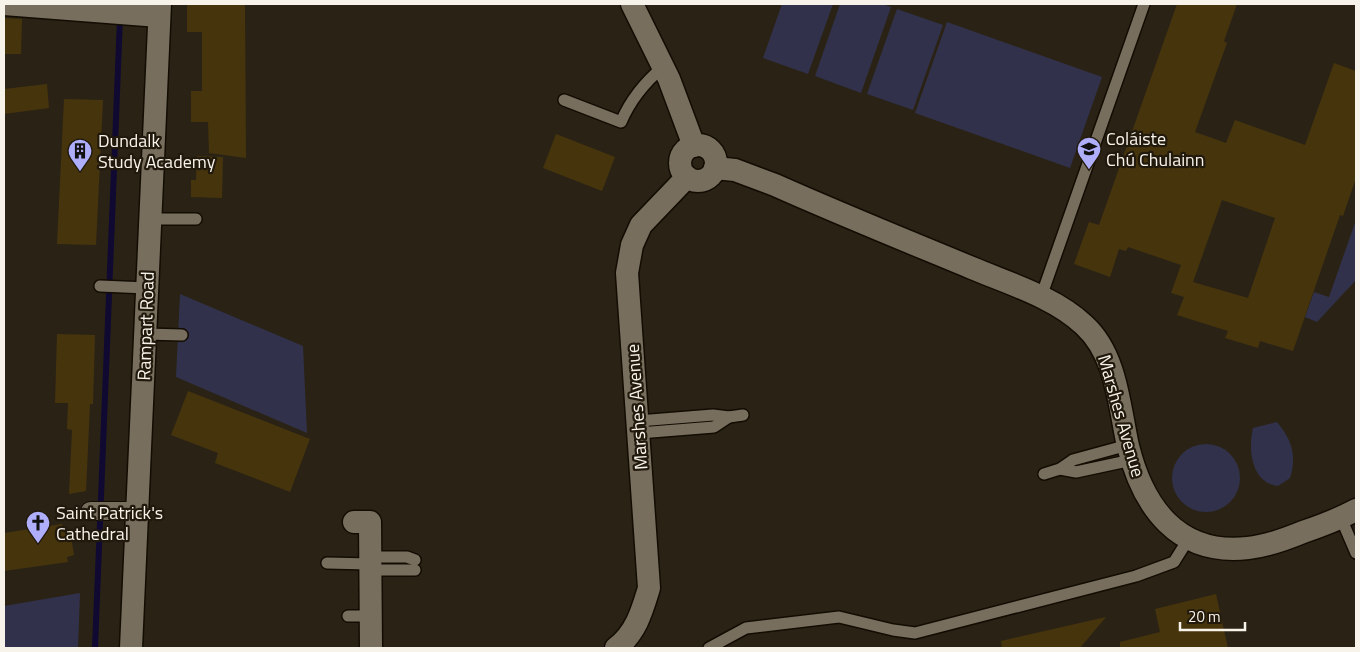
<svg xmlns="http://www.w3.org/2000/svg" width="1360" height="652" viewBox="0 0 1360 652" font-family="'Titillium Web',sans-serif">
<rect width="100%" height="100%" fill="#2a2315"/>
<!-- green -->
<g fill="#31314b">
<polygon points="782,4 833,4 808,74 763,58"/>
<polygon points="840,4 882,4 891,7 861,93 815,76"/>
<polygon points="897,9 943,25 913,110 867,94"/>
<polygon points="947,22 1102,77 1070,168 915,113"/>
<polygon points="1356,220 1356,280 1317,322 1305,317 1314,292 1329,297"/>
<polygon points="180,294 303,346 307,433 176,377"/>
<path d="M1277 422C1292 440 1297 456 1290 478L1278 486C1251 483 1248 449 1253 428Z"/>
<circle cx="1206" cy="478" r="34"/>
<polygon points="80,593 78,648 4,648 4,606"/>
</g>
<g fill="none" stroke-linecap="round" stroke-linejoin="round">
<!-- stream -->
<polyline stroke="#100a32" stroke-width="6" points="95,648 120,18"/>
</g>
<!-- building -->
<g fill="#46340d" fill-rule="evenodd">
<polygon points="187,4 245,4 246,158 209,153 208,122 191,122 191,91 202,91 202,32 187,32"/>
<path d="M1177 4H1237L1224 41 1227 43 1195 132 1226 143 1235 120 1305 145 1334 63 1356 71V178L1343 216 1340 215 1293 351 1260 341 1258 348 1225 338 1228 331 1177 315 1184 297 1171 293 1181 265 1128 247 1126 251 1119 249 1110 277 1074 264 1089 222 1099 225ZM1222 200 1275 218 1248 298 1193 282Z"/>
<polygon points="4,18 22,19 21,54 4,54"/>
<polygon points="47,84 49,108 4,114 4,89"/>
<polygon points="64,99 103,100 96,245 57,244"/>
<polygon points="556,134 615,157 602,191 543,168"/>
<polygon points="197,156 223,157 222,198 191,197 191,180 196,180"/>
<polygon points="57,334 95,335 93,404 90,404 86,491 69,494 72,430 67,429 68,403 55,403"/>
<polygon points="188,391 310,439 290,492 215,463 218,453 171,435"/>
<polygon points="62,524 63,532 70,531 74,555 67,557 68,562 4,571 4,533"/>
<polygon points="1216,594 1228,648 1120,648 1120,642 1160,632 1155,609"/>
<polygon points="1106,617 1080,648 1002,648 1001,641"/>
</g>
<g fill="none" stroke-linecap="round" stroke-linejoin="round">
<defs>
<g id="service">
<path d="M564 100 621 122C630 101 645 82 663 67"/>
<polyline points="151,219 196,219"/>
<polyline points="100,286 147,288"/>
<polyline points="1041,297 1144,4"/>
<polyline points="146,334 182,335"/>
<polyline points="638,421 713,415 729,417 743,415"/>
<polyline points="639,433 714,427 729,417"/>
<polyline points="1060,469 1076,472 1132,460"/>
<polyline points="1044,474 1060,469 1073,460 1128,445"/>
<polyline points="1341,518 1356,553"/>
<polyline points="370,557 407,557 415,560"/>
<polyline points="327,563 370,564"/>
<polyline points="370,570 415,570"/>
<polyline points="348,616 371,616"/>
<polyline points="709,648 746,628 839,617 893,630 915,633 1136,576 1174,562 1189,538"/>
</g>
<polyline id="pedestrian" points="90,511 138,511"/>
<g id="minor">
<polyline points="4,4 159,16"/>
<polyline points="632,4 669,79 694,146"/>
<circle cx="698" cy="163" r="18"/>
<path d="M715 168 735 170 775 185C840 214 907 241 972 268 1010 284 1054 297 1084 325 1117 355 1119 406 1128 446 1143 507 1178 556 1248 548 1267 546 1286 539 1303 532 1321 526 1339 519 1356 510"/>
<polyline points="354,522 370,522 371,648"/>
<polyline points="131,648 160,4"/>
<path d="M616 648C636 633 642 611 649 588L627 273 632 245 641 225 687 177"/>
</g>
</defs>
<!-- service casing -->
<use href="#service" stroke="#130c02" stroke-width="14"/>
<!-- pedestrian casing -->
<use href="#pedestrian" stroke="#130c02" stroke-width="20"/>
<!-- minor casing -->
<use href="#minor" stroke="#130c02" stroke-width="25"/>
<!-- service -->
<use href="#service" stroke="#776e5e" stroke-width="11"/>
<!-- pedestrian -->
<use href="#pedestrian" stroke="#776e5e" stroke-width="18"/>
<!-- minor -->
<use href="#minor" stroke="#776e5e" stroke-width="22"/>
</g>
<!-- icons -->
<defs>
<symbol id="school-pin" viewBox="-11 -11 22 30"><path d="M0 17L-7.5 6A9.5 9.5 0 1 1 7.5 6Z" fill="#aeaefb" stroke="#21190c"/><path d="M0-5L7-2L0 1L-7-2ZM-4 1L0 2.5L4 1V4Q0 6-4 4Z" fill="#111"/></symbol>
<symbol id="building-pin" viewBox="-11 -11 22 30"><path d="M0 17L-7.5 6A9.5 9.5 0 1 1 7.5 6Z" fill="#aeaefb" stroke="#21190c"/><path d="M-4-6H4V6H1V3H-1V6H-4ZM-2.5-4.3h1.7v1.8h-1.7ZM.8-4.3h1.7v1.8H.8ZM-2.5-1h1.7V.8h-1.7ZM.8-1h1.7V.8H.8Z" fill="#111"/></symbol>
<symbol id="church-pin" viewBox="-11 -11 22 30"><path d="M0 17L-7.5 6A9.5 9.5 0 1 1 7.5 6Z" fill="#aeaefb" stroke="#21190c"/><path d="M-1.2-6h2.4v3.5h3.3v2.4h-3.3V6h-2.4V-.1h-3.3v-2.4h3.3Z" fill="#111"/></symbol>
</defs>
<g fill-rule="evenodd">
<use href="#school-pin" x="1075" y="135" width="28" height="38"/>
<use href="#building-pin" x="66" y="137" width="28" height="38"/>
<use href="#church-pin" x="24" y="509" width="28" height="38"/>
</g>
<g text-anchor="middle" stroke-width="4.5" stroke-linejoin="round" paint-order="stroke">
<!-- poi labels -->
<g font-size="18" fill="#f8f3ea" stroke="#21190c" text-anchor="start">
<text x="1106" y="145">Coláiste<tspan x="1106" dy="21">Chú Chulainn</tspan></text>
<text x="98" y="147">Dundalk<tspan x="98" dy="21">Study Academy</tspan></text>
<text x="56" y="519">Saint Patrick's<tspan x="56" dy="21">Cathedral</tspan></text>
</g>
<!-- street labels -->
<g font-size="18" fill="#f8f3ea" stroke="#21190c">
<text transform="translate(146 326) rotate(-88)" y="6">Rampart Road</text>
<text transform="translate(637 407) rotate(-94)" y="6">Marshes Avenue</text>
<text transform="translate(1121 416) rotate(74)" y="6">Marshes Avenue</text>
</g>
</g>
<!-- border -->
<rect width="1360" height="652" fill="none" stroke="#f8f3ea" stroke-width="10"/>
<!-- scale -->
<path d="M1180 622v8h65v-8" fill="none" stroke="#f8f3ea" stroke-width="2.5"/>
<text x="1188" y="622" font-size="15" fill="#f8f3ea" stroke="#21190c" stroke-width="4" paint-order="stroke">20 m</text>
</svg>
